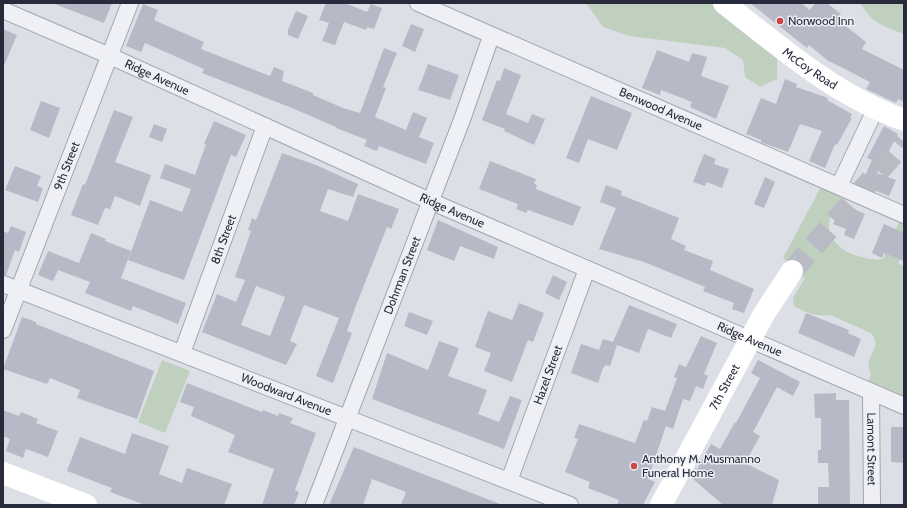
<svg xmlns="http://www.w3.org/2000/svg" width="907" height="508" viewBox="0 0 907 508" font-family="Cabin,sans-serif">
<rect width="100%" height="100%" fill="#dddfe6"/>
<!-- green -->
<g fill="#c0d0be">
<polygon points="586,3 722,3 777,46 777,79 760,87 745,77 743,60 725,48 629,36 603,27"/>
<path d="M860 3H904V34C883 26 872 23 860 3Z"/>
<path d="M824 181 844 190C840 199 828 218 829 227 830 250 865 262 883 259L902 215 904 216V249L898 264 904 266V404L865 388 871 374C861 354 885 350 871 333L830 315C817 317 806 313 794 306L793 298 805 278 783 258Z"/>
<polygon points="162,360 190,371 165,433 138,422"/>
</g>
<!-- building -->
<g fill="#b7bac6" fill-rule="evenodd">
<polygon points="52,3 112,3 104,23"/>
<polygon points="326,3 345,3 367,12 371,4 382,8 374,29 367,27 366,30 344,22 335,45 322,41 329,23 319,20"/>
<polygon points="750,3 801,3 810,10 815,3 827,3 841,14 837,19 866,42 862,49 904,70 904,102 898,99 896,103 866,89 870,82 827,60 809,45 807,48"/>
<polygon points="143,4 158,10 154,20 204,42 201,49 270,76 274,67 284,71 282,81 313,93 313,95 343,108 360,113 384,48 397,53 383,87 386,88 375,117 406,130 413,112 427,118 419,137 434,143 426,164 379,146 377,151 364,146 367,140 336,128 336,127 292,108 202,73 204,69 145,43 141,52 126,46"/>
<polygon points="296,11 308,16 298,39 288,35 288,30"/>
<polygon points="411,24 424,29 415,52 402,46"/>
<polygon points="3,29 17,35 3,68"/>
<polygon points="657,50 689,62 692,53 707,57 701,76 729,86 716,119 690,107 692,102 661,90 660,95 642,88"/>
<polygon points="428,64 459,75 450,100 418,90"/>
<polygon points="504,68 521,75 506,114 528,123 532,114 545,119 534,145 504,131 505,129 482,120 497,80 500,81"/>
<polygon points="785,79 797,84 796,87 828,98 827,100 852,114 850,118 852,118 837,145 835,144 825,168 809,161 822,131 800,124 788,152 766,144 761,142 761,140 746,134 761,98 776,104"/>
<polygon points="591,96 632,113 617,150 588,139 579,163 566,158"/>
<polygon points="41,101 60,108 49,138 30,130"/>
<polygon points="114,110 133,117 115,162 151,175 140,206 115,196 110,209 105,208 98,225 71,215 83,184 85,185"/>
<polygon points="214,121 246,135 236,157 231,155 184,280 128,260 150,200 182,212 191,189 160,178 165,164 195,175 206,144 204,144"/>
<polygon points="154,124 167,129 162,142 149,137"/>
<polygon points="884,126 898,134 877,173 896,180 889,196 861,185 872,160 867,158"/>
<path d="M282 153 316 165 358 184 353 197 328 189 320 211 348 221 358 194 399 209 391 229 387 227 355 308 347 331 352 333 333 383 316 376 339 318 304 305 290 341 297 344 286 365 202 332 217 294 236 302 245 280 235 277 251 231 248 230 252 218 256 220ZM256 286 285 297 270 336 241 325Z"/>
<polygon points="704,154 716,159 714,164 729,169 722,188 707,182 705,186 693,182"/>
<polygon points="490,161 536,179 534,184 537,185 536,189 581,207 573,226 528,210 526,213 516,209 518,204 479,189"/>
<polygon points="15,166 41,176 37,186 43,188 38,202 5,190"/>
<polygon points="765,177 775,182 764,208 754,204"/>
<polygon points="606,185 622,191 621,195 679,218 671,239 686,246 684,250 713,261 710,270 754,289 744,313 732,309 734,303 703,291 705,287 644,262 599,249 616,208 600,202"/>
<polygon points="841,207 853,212 854,209 865,214 854,239 844,235 846,229 833,224"/>
<polygon points="438,220 498,247 494,259 460,246 454,261 427,250"/>
<polygon points="884,224 904,233 904,261 884,253 882,258 872,253"/>
<polygon points="11,226 26,232 19,252 15,250 6,275 3,275 3,231 8,233"/>
<polygon points="91,233 106,239 105,241 131,251 121,278 186,303 178,324 133,306 131,311 85,293 90,282 58,270 53,281 38,275 48,251 79,263"/>
<polygon points="553,275 567,282 559,300 545,293"/>
<polygon points="519,303 544,313 533,342 528,340 512,382 484,371 491,353 475,347 488,311 512,320"/>
<polygon points="629,305 677,324 671,338 648,329 639,353 617,345 610,366 606,365 603,368 598,383 571,373 581,344 599,350 603,339 613,342"/>
<polygon points="409,312 433,321 427,335 404,326"/>
<polygon points="806,313 849,330 848,333 861,339 854,357 798,333"/>
<polygon points="22,317 36,322 36,324 154,371 137,419 77,398 80,390 50,378 47,384 3,369"/>
<polygon points="701,336 717,343 704,374 708,376 703,389 696,386 690,401 683,399 673,429 666,426 648,479 655,482 643,505 617,505 619,500 588,488 590,482 565,472 578,439 574,438 579,424 635,443 644,420 647,421 652,407 665,411 677,378 674,377 679,364 686,367"/>
<polygon points="439,341 459,348 448,376 487,390 478,414 499,422 510,396 522,400 504,449 372,399 387,353 428,370"/>
<polygon points="758,360 800,382 793,396 777,387 753,432 760,436 745,463 779,480 772,505 723,505 692,478 711,444 720,449 735,422 736,423 760,378 751,373"/>
<polygon points="187,383 262,412 263,410 278,416 279,413 293,418 290,423 316,433 295,490 299,492 294,505 262,505 274,469 228,452 235,435 191,416 194,407 180,402"/>
<polygon points="836,393 836,400 849,400 850,505 818,505 818,487 829,487 828,463 818,463 818,450 821,450 821,418 815,418 814,394"/>
<polygon points="3,410 19,416 21,412 38,419 36,423 58,431 48,457 26,449 23,458 6,451 10,439 3,436"/>
<polygon points="891,427 904,427 904,463 891,462"/>
<polygon points="132,433 169,446 159,474 182,483 187,468 232,484 224,505 145,505 110,492 112,488 67,471 80,437 125,454"/>
<polygon points="354,447 500,504 500,505 401,505 406,492 372,479 363,505 329,505"/>
</g>
<g fill="none" stroke-linecap="round" stroke-linejoin="round">
<!-- secondary-tunnel -->
<polyline stroke="#b9bbc4" stroke-width="22" stroke-dasharray="22 11" stroke-linecap="butt" points="792,271 904,142"/>
<defs>
<g id="street">
<path id="s1" d="M418 3 904 215"/>
<path id="s2" d="M3 10 110 56 430 201 904 406"/>
<polyline points="839,186 876,108"/>
<path id="s3" d="M3 284 570 505"/>
<path id="s4" d="M3 330 130 3"/>
<path id="s5" d="M182 353 265 126"/>
<path id="s6" d="M871 392 872 505"/>
<path id="s7" d="M509 481 587 269"/>
<path id="s8" d="M314 505 463 117 488 45"/>
</g>
</defs>
<!-- street casing -->
<use href="#street" stroke="#a3a5b0" stroke-width="18"/>
<!-- street -->
<use href="#street" stroke="#eff0f5" stroke-width="16"/>
<!-- secondary -->
<g stroke="#fff" stroke-width="22">
<path id="s9" d="M724 3C780 47 836 96 904 120"/>
<polyline points="3,473 86,505"/>
<path id="s10" d="M661 505 764 314 792 271"/>
</g>
</g>
<!-- markers -->
<g fill="#c94744" stroke="#eceef4" stroke-width="1.5">
<circle cx="780" cy="21" r="4"/>
<circle cx="634" cy="466" r="4"/>
</g>
<g text-anchor="middle" stroke-width="3" stroke-linejoin="round" paint-order="stroke">
<!-- poi labels -->
<g font-size="12" fill="#272b3c" stroke="#eceef4" text-anchor="start">
<text x="788" y="25">Norwood Inn</text>
<text x="642" y="463">Anthony M. Musmanno<tspan x="642" dy="14">Funeral Home</tspan></text>
</g>
<!-- street labels -->
<g font-size="12" fill="#272b3c" stroke="#eceef4">
<text dy="4" stroke="none"><textPath href="#s9" startOffset="108">McCoy Road</textPath></text>
<text dy="4" stroke="none"><textPath href="#s2" startOffset="168">Ridge Avenue</textPath></text>
<text dy="4" stroke="none"><textPath href="#s1" startOffset="265">Benwood Avenue</textPath></text>
<text dy="4" stroke="none"><textPath href="#s4" startOffset="176">9th Street</textPath></text>
<text dy="4" stroke="none"><textPath href="#s2" startOffset="492">Ridge Avenue</textPath></text>
<text dy="4" stroke="none"><textPath href="#s5" startOffset="121">8th Street</textPath></text>
<text dy="4" stroke="none"><textPath href="#s8" startOffset="246">Dohrman Street</textPath></text>
<text dy="4" stroke="none"><textPath href="#s2" startOffset="816">Ridge Avenue</textPath></text>
<text dy="4" stroke="none"><textPath href="#s7" startOffset="113">Hazel Street</textPath></text>
<text dy="4" stroke="none"><textPath href="#s10" startOffset="134">7th Street</textPath></text>
<text dy="4" stroke="none"><textPath href="#s3" startOffset="304">Woodward Avenue</textPath></text>
<text dy="4" stroke="none"><textPath href="#s6" startOffset="57">Lamont Street</textPath></text>
</g>
</g>
<!-- border -->
<rect width="907" height="508" fill="none" stroke="#272b3c" stroke-width="8"/>
</svg>
